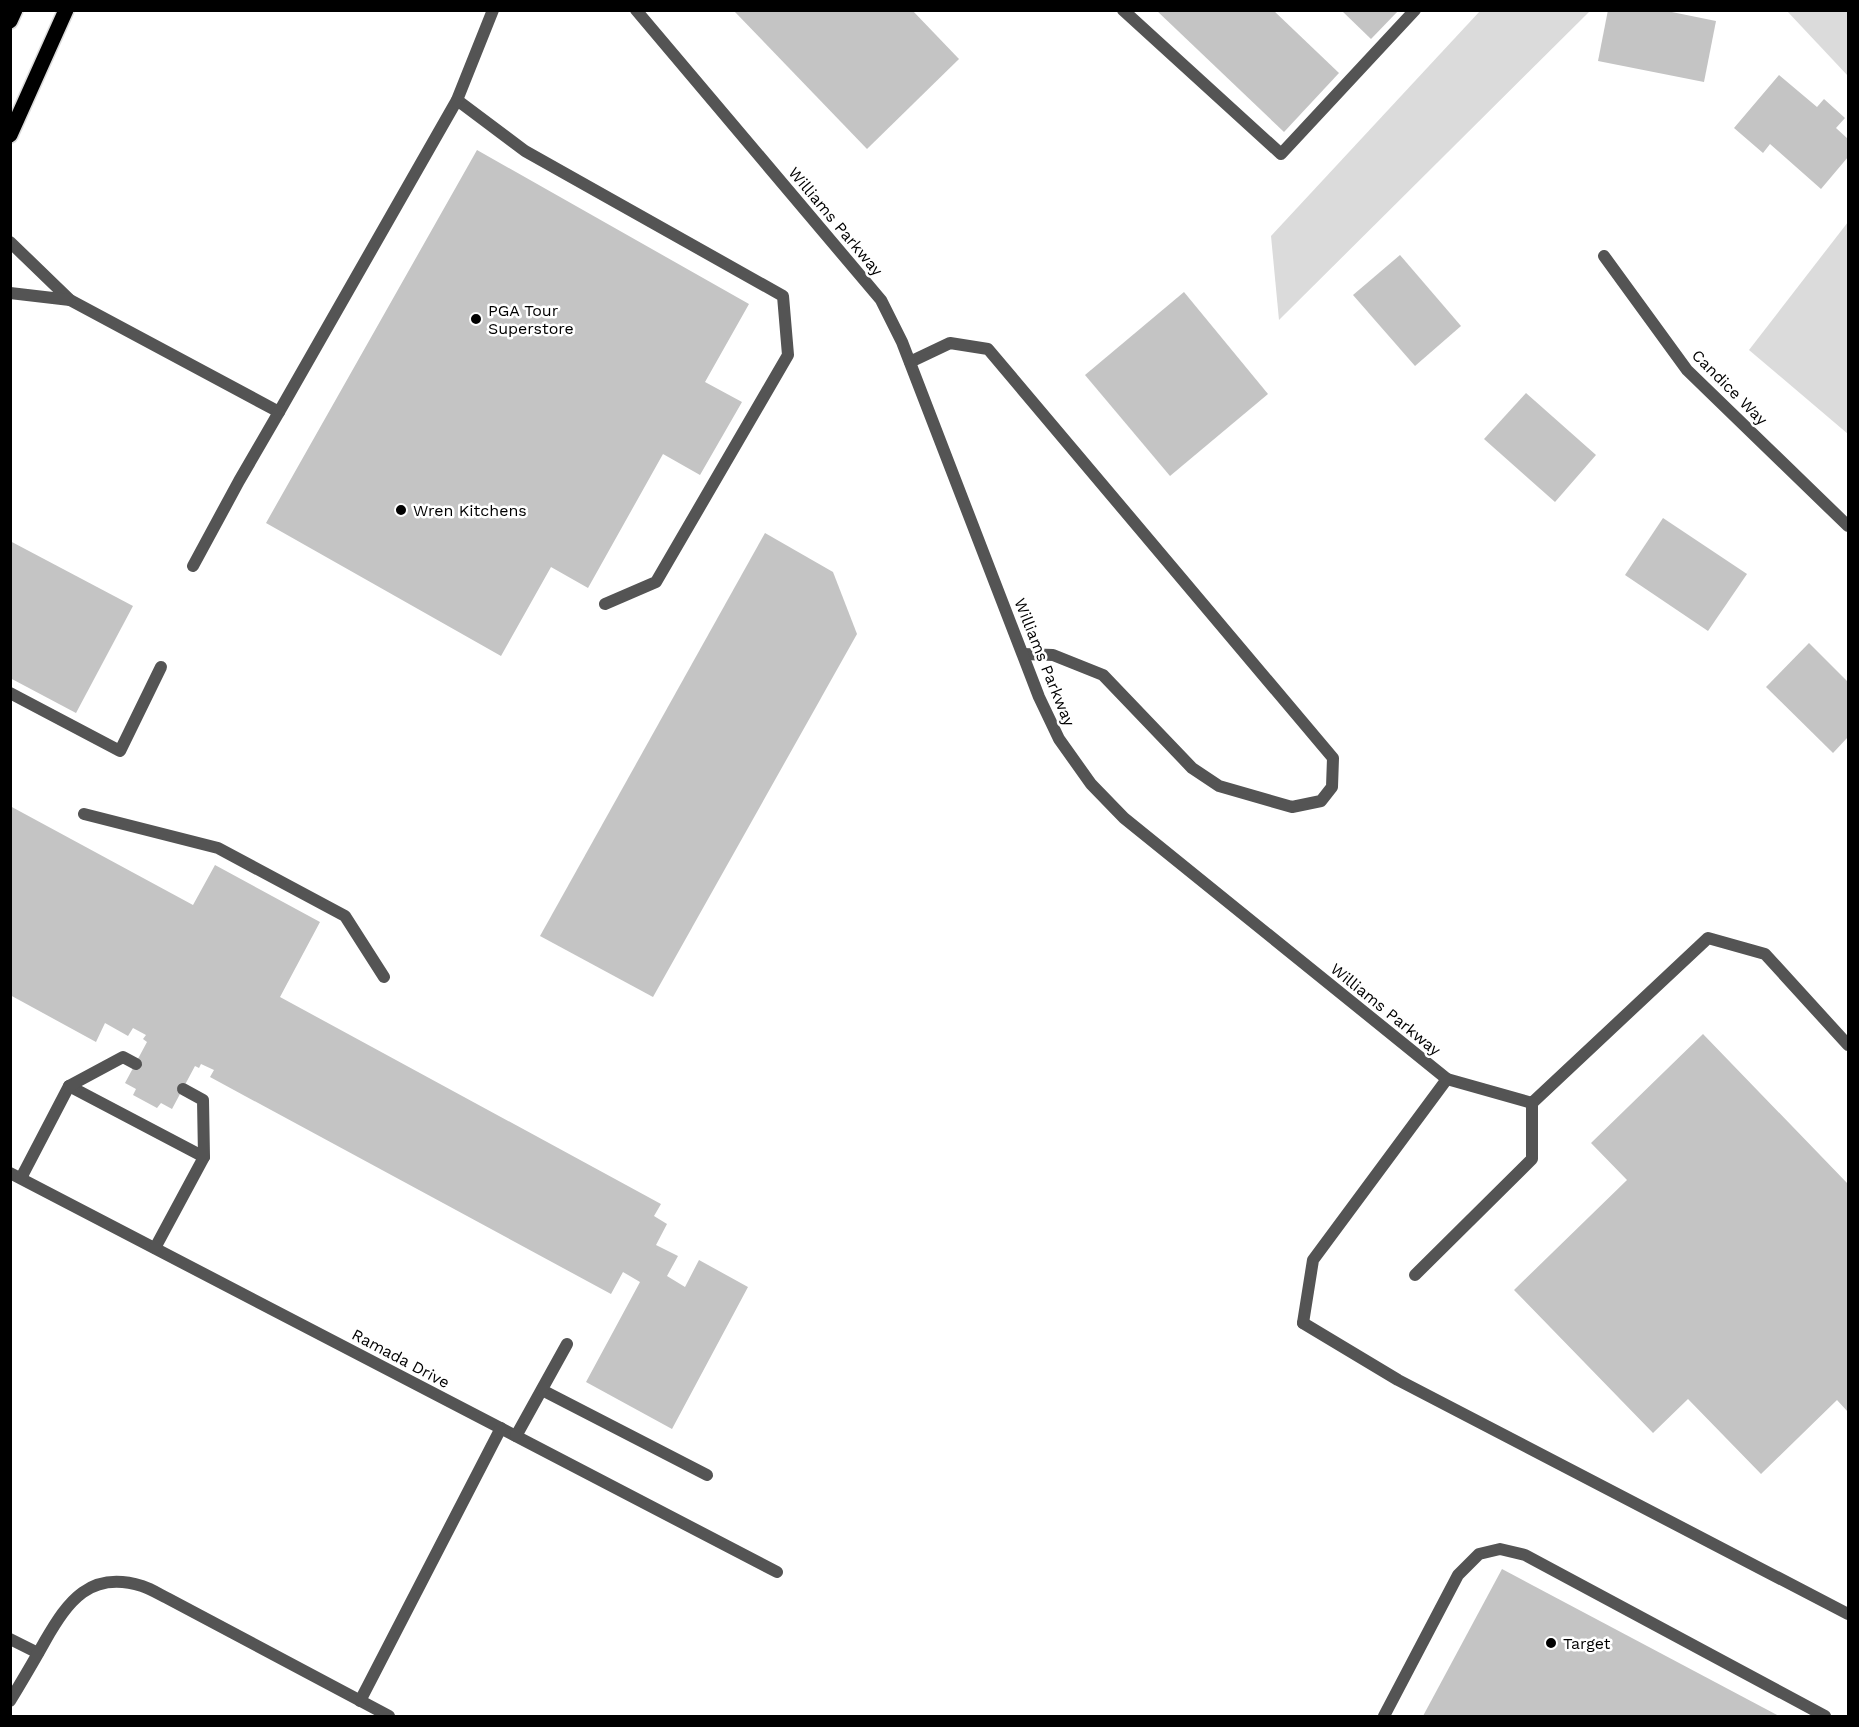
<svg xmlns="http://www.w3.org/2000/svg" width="1859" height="1727" viewBox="0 0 1859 1727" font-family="'Work Sans',sans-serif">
<rect width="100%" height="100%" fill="#fff"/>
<!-- green -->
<g fill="#dbdbdb">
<polygon points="1480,11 1590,11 1279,320 1271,236"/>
<polygon points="1787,11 1848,11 1848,76"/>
<polygon points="1848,222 1848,434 1749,350"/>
</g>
<!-- building -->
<g fill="#c4c4c4">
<polygon points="736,10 912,10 959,59 867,149 735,12"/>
<polygon points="1156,10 1273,10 1339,73 1284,132"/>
<polygon points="1341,10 1399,10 1371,39"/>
<polygon points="1608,10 1662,10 1716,21 1704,82 1598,61"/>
<polygon points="1779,75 1817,107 1824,99 1845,118 1836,128 1848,139 1848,157 1821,189 1770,144 1763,153 1734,128"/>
<polygon points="477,150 749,304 705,382 742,402 700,475 663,454 588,588 551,567 501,656 266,523"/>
<polygon points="1400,255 1461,326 1415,366 1353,295"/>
<polygon points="1184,292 1268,394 1170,476 1085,375"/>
<polygon points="1526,393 1596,455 1555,502 1484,439"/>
<polygon points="1663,518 1747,574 1708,631 1625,575"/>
<polygon points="765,533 833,572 857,634 653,997 540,936"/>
<polygon points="10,541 133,606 76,713 10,678"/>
<polygon points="1809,643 1848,682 1848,737 1833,753 1766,687"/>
<polygon points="10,806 193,905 215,865 320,922 280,997 661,1204 654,1216 667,1224 656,1245 678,1256 667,1276 685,1287 699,1260 748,1287 672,1429 586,1382 640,1282 623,1272 611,1294 210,1077 214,1070 201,1064 199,1068 195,1066 172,1109 161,1103 157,1108 133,1095 136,1089 125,1083 147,1042 143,1039 146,1035 133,1028 128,1036 105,1023 96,1042 10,995"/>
<polygon points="1703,1034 1848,1184 1848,1412 1837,1400 1761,1474 1688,1399 1653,1433 1514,1290 1627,1180 1591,1143"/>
<polygon points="1502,1569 1779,1716 1423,1716"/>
</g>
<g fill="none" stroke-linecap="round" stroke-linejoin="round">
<defs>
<g id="primary">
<polyline points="10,21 15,10"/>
<polyline points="10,135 66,10"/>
</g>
</defs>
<!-- primary casing -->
<use href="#primary" stroke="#dbdbdb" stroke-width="18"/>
<!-- lane -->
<g stroke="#545454" stroke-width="12">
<polyline points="1123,10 1281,154 1415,10"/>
<polyline points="457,100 525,151 783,296 788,355 656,582 605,604"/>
<polyline points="10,242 70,300 279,412 457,100 493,10"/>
<polyline points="10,293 70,300"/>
<polyline points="910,362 950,343 988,349 1333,758 1332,787 1321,801 1292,807 1219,786 1192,768 1103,675 1053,655 1023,654"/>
<polyline points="193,566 239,481 279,412"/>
<polyline points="10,693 120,751 161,667"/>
<polyline points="84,814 218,848 345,916 384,977"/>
<polyline points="1447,1079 1532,1103 1708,938 1765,954 1848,1045"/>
<polyline points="69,1086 204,1157"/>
<polyline points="10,1173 777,1572"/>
<polyline points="21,1178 69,1086 123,1057 136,1064"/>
<polyline points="155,1248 204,1157 203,1100 183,1089"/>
<polyline points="1415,1275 1532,1159 1532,1103"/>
<polyline points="1303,1323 1398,1380 1848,1614"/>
<polyline points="542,1390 707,1475"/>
<polyline points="516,1436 567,1344"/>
<polyline points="10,1639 38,1653"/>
<path d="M10 1701C22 1681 34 1661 45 1641 68 1601 90 1570 142 1586 151 1589 159 1594 167 1598L389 1716"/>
<polyline points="360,1701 501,1428"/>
<polyline points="1384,1716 1458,1575 1479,1554 1500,1549 1525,1555 1825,1716"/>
</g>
<!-- street -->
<g stroke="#545454" stroke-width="12">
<polyline points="636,10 881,300 902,342 1039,697 1059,739 1091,784 1124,818 1447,1079 1313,1260 1303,1323"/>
<polyline points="1604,256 1687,370 1848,526"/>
</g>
<!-- primary -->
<use href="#primary" stroke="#000" stroke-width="15"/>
</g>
<!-- markers -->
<g fill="#000" stroke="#fff" stroke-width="2">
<circle cx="476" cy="319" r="6"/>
<circle cx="401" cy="510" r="6"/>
<circle cx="1551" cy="1643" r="6"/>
</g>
<g text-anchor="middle" stroke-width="5" stroke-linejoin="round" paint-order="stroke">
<!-- street labels -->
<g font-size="16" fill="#000" stroke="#fff">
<text transform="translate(836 221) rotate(50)" y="6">Williams Parkway</text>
<text transform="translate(1730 387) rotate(45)" y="6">Candice Way</text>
<text transform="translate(1045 662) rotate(68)" y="6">Williams Parkway</text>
<text transform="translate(1386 1009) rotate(39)" y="6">Williams Parkway</text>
<text transform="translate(401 1358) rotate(28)" y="6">Ramada Drive</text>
</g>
<!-- poi labels -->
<g font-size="16" fill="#000" stroke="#fff" text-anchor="start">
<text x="488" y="316">PGA Tour<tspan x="488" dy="18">Superstore</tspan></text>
<text x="413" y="516">Wren Kitchens</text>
<text x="1563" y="1649">Target</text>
</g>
</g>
<!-- border -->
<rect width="1859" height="1727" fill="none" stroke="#000000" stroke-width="24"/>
</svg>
